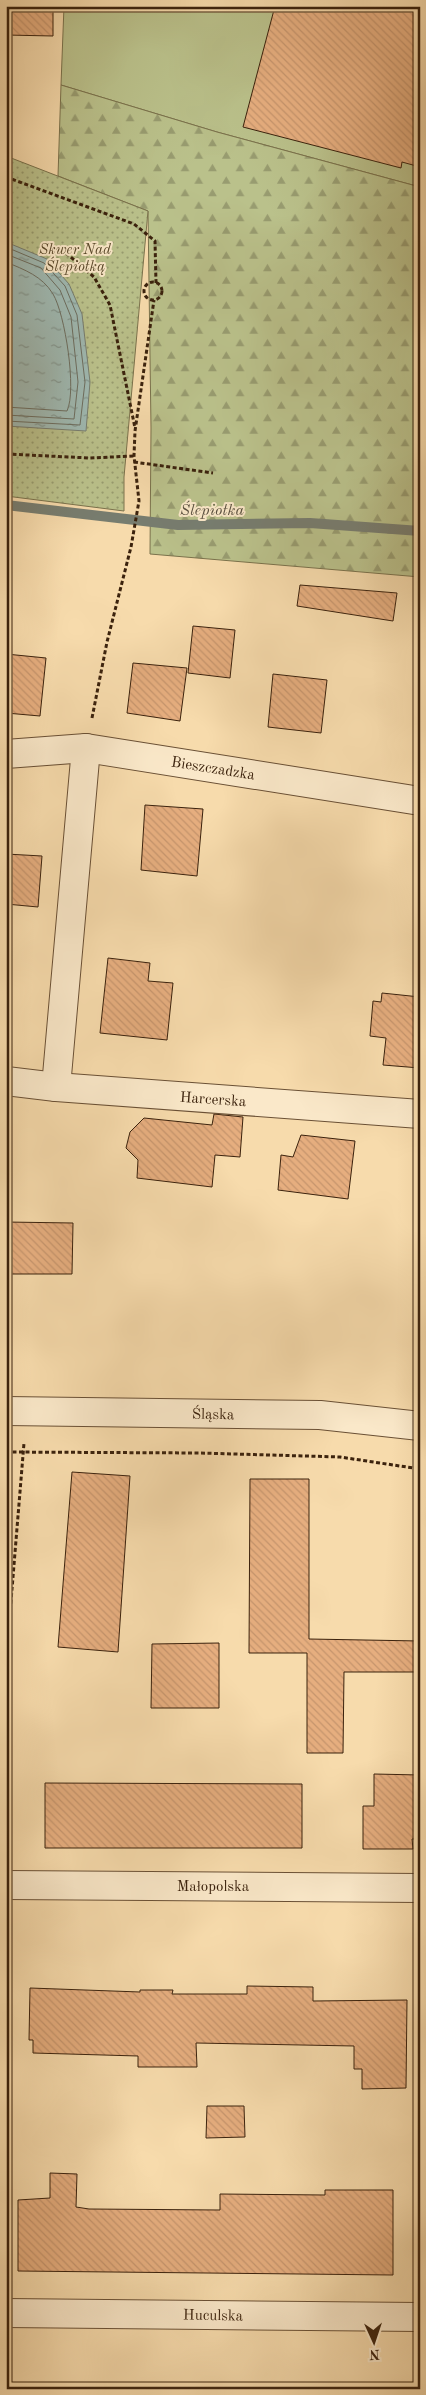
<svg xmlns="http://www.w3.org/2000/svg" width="426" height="2395" viewBox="0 0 426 2395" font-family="'Old Standard TT',serif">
<defs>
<pattern id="forest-firs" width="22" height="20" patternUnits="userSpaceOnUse" patternTransform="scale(1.25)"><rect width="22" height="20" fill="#bac18b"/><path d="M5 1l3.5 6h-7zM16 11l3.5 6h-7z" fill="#989c70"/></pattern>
<pattern id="park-dots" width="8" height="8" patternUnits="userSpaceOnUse" patternTransform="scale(1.25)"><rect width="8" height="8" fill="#bac18b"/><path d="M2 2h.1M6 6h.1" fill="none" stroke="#989c70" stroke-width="1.8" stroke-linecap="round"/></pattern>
<pattern id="water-ripples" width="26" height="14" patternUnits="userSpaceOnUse" patternTransform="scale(1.25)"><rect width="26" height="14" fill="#9fb9b2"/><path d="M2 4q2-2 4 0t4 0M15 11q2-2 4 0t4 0" fill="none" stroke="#83968f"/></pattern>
<pattern id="building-back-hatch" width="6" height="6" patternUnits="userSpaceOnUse" patternTransform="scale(1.25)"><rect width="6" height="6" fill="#e6ae7f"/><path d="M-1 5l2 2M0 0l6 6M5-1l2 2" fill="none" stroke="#c6956d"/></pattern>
</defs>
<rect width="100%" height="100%" fill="#f7dbac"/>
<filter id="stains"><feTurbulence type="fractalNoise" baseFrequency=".004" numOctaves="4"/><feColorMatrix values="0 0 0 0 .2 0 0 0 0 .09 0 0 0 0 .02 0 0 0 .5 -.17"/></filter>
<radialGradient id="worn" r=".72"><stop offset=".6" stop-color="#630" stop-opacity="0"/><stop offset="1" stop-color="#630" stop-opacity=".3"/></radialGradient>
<!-- grass -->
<polygon fill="#bac18b" stroke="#7a724c" points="64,6 420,6 420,187 217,132 61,85"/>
<!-- forest -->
<polygon fill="url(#forest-firs)" stroke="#7a724c" points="61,85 217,132 420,187 420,577 150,554 151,428 148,211 58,176"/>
<!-- park -->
<polygon fill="url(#park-dots)" stroke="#7a724c" points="6,156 148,211 124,477 124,511 6,496"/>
<!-- water -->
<polygon fill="url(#water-ripples)" stroke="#777d70" points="6,242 47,259 69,284 82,314 90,382 86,431 6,426"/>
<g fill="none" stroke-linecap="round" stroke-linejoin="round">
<!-- shore -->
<g stroke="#6d6e60" stroke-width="1">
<polyline points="6,247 44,263 65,286 77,315 85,382 80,425 6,421"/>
<polyline points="6,254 41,268 60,290 71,317 78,382 74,419 6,415"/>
<path d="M6 262C25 270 42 276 53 294 65 314 77 390 67 411L6 407"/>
</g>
<!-- stream -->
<polyline stroke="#777d70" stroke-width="10" points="6,505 178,525 310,523 420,531"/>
</g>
<!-- building -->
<g fill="url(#building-back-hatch)" stroke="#3b220d">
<polygon points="6,6 53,6 53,36 6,35"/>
<polygon points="275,6 420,6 420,167 402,162 401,168 243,127"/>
<polygon points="300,585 397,593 393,621 297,606"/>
<polygon points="193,626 235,630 230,678 188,673"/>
<polygon points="6,654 46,658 40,716 6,713"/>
<polygon points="133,663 187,668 180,721 127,713"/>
<polygon points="273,674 327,680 321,733 268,727"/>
<polygon points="145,805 203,809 197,876 141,870"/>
<polygon points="6,854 42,856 38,907 6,904"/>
<polygon points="108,958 150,963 148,981 173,983 167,1040 100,1033"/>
<polygon points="382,993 420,997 420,1068 383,1065 386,1038 370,1036 373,1001 381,1002"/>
<polygon points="214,1114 243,1117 240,1157 215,1155 212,1187 137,1178 138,1160 126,1148 130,1132 144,1118 212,1125"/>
<polygon points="301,1135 355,1141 348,1199 278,1190 281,1155 293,1157"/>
<polygon points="6,1222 73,1223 72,1274 6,1274"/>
<polygon points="72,1472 130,1476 118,1652 58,1647"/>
<polygon points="250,1479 309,1479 309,1639 420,1641 420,1672 344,1672 343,1753 307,1753 307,1653 249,1653"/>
<polygon points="219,1643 219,1708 151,1708 152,1644"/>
<polygon points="374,1774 420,1775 420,1839 412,1839 413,1849 363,1849 363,1806 374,1806"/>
<polygon points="45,1783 302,1784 302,1848 45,1848"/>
<polygon points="247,1986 313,1987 313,2001 407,2000 406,2088 362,2089 362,2069 354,2069 354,2046 196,2043 197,2067 138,2067 138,2056 33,2053 33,2040 29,2040 30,1988 140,1992 140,1990 173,1990 172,1994 247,1994"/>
<polygon points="207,2106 244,2106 245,2137 206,2138"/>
<polygon points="50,2173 77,2174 76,2207 89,2209 220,2210 220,2194 325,2195 325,2190 393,2190 393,2275 18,2271 18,2200 50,2198"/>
</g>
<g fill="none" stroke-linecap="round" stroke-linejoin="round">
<defs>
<g id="minor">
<polyline points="6,754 86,748 420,801"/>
<polyline points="6,1081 56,1087 420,1114"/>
<polyline points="56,1087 86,748"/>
<polyline points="6,1411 320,1415 420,1426"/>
<polyline points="6,1885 420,1888"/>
<polyline points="6,2313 420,2317"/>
</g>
</defs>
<!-- minor casing -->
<use href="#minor" stroke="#6a5035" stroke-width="30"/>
<!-- path -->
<g stroke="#3b220d" stroke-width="3" stroke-dasharray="4 2.5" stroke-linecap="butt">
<polyline points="6,177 134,224 155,241 156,283"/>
<polyline points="66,253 94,277 110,305 135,428"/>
<circle cx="153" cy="291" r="9"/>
<polyline points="6,454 90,458 134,456"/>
<polyline points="134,462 213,473"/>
<polyline points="92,718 107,642 131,547 139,501 134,456 135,431 154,300"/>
<polyline points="6,1452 200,1453 340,1457 420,1469"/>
<polyline points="6,1662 24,1443"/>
</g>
<!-- minor -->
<use href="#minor" stroke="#fae8c9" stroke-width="28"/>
</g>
<g text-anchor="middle" stroke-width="4" stroke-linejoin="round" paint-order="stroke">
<!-- park labels -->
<g font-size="15" font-style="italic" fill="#5b4a2c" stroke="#fae8c9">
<text x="75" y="254">Skwer Nad<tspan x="75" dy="17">Ślepiotką</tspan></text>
</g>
<!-- street labels -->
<g font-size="15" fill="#3b220d" stroke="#fae8c9">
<text transform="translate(213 768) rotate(9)" y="5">Bieszczadzka</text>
<text transform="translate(213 1099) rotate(4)" y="5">Harcerska</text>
<text transform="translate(213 1414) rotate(1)" y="5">Śląska</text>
<text x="213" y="1891">Małopolska</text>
<text transform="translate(213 2315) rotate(1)" y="5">Huculska</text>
</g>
<!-- water labels -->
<g font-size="16" font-style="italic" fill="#594f3f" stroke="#fae8c9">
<text x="212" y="515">Ślepiotka</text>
</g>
</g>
<!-- margin -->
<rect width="426" height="2395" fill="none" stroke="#f7dbac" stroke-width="25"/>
<rect x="8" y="8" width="411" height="2380" fill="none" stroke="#3b220d" stroke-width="2.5"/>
<rect x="12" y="12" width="401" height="2370" fill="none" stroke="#3b220d"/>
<!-- north arrow -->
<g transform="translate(374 2342) rotate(177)" stroke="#fae8c9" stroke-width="4" paint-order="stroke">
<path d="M0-4L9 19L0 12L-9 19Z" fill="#3b220d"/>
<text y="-8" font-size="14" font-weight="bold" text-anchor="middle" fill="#3b220d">N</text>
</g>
<rect width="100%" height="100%" filter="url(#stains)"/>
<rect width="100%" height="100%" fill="url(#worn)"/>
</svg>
